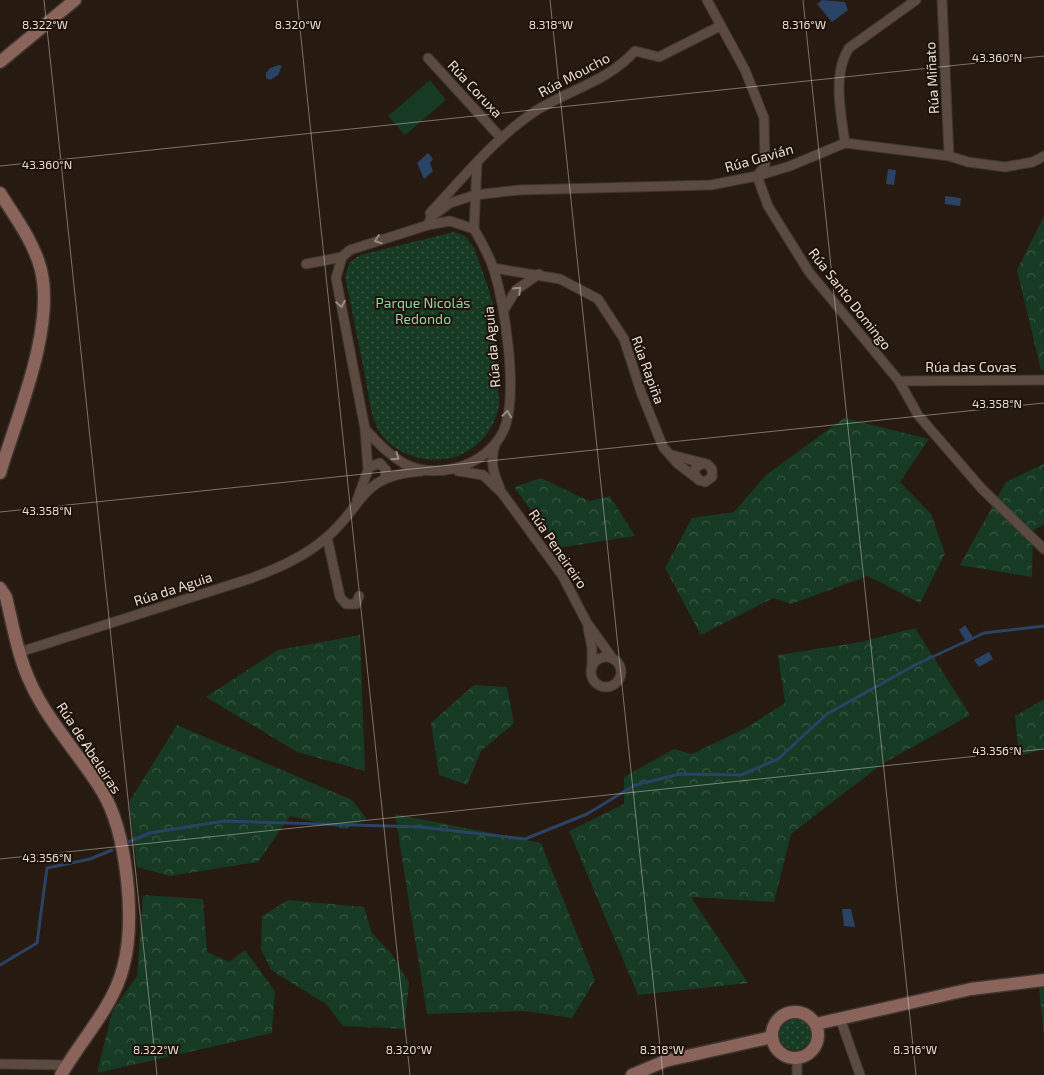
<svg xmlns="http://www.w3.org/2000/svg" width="1044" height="1075" viewBox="0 0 1044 1075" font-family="'Exo 2',sans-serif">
<defs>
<pattern id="forest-crowns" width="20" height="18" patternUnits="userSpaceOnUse" patternTransform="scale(1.25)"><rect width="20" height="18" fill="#163a23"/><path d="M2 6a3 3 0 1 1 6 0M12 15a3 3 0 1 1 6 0" fill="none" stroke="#385642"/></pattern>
<pattern id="park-dots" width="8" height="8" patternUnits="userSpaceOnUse" patternTransform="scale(1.25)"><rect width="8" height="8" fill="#163a23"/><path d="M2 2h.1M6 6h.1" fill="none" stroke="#385642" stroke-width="1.8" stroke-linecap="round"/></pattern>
</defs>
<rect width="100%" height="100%" fill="#271a10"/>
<!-- grass -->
<polygon fill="#163a23" points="430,80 446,100 405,135 388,116"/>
<!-- forest -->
<g fill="url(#forest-crowns)">
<polygon points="1044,216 1044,370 1041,370 1017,270"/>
<polygon points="844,418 929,439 900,482 931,514 945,554 920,603 868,576 791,604 773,598 701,635 665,568 692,518 734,512 766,475"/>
<polygon points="1044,464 1044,524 1033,531 1032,577 960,565 1006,482"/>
<polygon points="541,478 589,501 610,496 635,536 558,548 514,487"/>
<polygon points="915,628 970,715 882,764 791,834 774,902 691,897 748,983 638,995 569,831 624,804 624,777 674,749 692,754 744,729 785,703 778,655 861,642"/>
<polygon points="360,635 365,771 297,752 206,697 278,650"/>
<polygon points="474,685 507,687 514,723 481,751 467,785 439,775 431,723"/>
<polygon points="1044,699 1044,749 1019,756 1015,716"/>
<polygon points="177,725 352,800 367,819 345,829 290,816 258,862 170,876 137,867 129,802"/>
<polygon points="395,814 541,843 595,980 572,1018 525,1011 427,1014"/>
<polygon points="143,895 203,899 207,952 229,962 245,950 275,991 272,1033 97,1073 112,1012 137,976"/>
<polygon points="288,900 364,907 372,933 391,953 409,983 404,1029 343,1026 326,1004 271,970 261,949 262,916"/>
<polygon points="1044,987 1044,1037 1039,988"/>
</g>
<!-- park -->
<g fill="url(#park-dots)">
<path d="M454 232 465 236 474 248 487 284 493 305 499 405C495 428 480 447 458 456 429 466 389 455 376 425 370 412 369 395 366 381 359 346 352 311 345 276L350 262 360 255Z"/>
<circle cx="795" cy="1034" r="16"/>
</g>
<!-- water -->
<g fill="#2a4364">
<polygon points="822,0 845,2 848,10 832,22 817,4"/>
<polygon points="279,65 282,66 278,75 270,80 266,78 266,73 270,68"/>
<polygon points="428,153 433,159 430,163 433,171 424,179 417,163"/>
<polygon points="888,169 896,170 894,185 886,184"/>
<polygon points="945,196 961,198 960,206 945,204"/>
<polygon points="965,625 974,639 967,643 959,630"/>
<polygon points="989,652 993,659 979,667 974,660"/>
<polygon points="842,909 851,909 855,927 844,926"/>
</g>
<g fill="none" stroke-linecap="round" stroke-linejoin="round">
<!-- stream -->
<g stroke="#2a4364" stroke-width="3">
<polyline points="129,842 150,833 224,821 420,827 525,839 587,814 635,785 680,774 741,775 778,759 827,714 915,665 984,633 1044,626"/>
<polyline points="0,965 37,943 47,868 90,859 112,850"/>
</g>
<defs>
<g id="street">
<polyline points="707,0 745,70 764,118 765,166 757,176 768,206 809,272 899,381 918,415 982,489 1044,549"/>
<polyline points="942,0 949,156"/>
<polyline points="428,58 501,138"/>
<path d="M845 143C841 114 832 74 849 48L916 0"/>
<path d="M430 213C463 178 494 139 534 112 568 90 607 82 635 51L659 57 720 26"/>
<polyline points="428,225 431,217 450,203 475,195 519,190 711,185 757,176 790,166 845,143 949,156 968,162 1005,167 1033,162 1044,156"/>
<polyline points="474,229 477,164"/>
<polyline points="306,264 342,257"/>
<polyline points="493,268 560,279 598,299 624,339 641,392 663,447 678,464 699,480"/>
<polyline points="504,310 516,290 539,274"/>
<polyline points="899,381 1044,380"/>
<path d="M495 445C490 461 493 473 500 488"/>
<polyline points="672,455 707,464 712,469 712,477 705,482 699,480 694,473 696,467 704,463"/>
<polyline points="369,467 380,463 386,470 385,478"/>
<polyline points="458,471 483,475 502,493 562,575 587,623 613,659"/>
<path d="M357 500 368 470 365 429 336 278 342 257 350 250 428 225 450 221 474 229C481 241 489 255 494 270 505 307 517 387 506 424 494 463 440 482 405 464 389 455 377 442 365 429"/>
<polyline points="327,537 340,597 346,604 356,604 359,596"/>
<polyline points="588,628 592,648 592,667"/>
<path d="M20 652 252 578C278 568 304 557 326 538 366 504 358 476 422 471"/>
<circle cx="606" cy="672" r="15"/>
<polyline points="840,1018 860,1075"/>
<polyline points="797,1058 797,1075"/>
<polyline points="0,1064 67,1065"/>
</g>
<g id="secondary">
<polyline points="0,62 75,0"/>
<path d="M0 193C15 217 34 242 41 270 55 329 17 416 0 473"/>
<path d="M0 588 6 597C13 626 18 657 31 684 49 723 80 755 102 791 127 832 136 921 123 968 113 1007 81 1040 61 1075"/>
<circle cx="795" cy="1035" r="23"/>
<polyline points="816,1024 971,989 1044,980"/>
<polyline points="632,1075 665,1061 772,1037"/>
</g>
</defs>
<!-- street casing -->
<use href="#street" stroke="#3f3530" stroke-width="11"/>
<!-- secondary casing -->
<use href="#secondary" stroke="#3f3530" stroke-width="15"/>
<!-- street -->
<use href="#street" stroke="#5a4a40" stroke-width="9"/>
<!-- secondary -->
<use href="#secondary" stroke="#8a645a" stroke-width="12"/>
</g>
<!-- one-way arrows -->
<defs><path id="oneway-chevron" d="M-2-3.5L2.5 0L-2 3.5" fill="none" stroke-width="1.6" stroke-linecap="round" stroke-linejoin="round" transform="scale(1.25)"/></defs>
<g stroke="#998d84">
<use href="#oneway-chevron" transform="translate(378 240) rotate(161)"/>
<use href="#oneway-chevron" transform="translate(518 290) rotate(-44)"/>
<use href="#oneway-chevron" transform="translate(341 304) rotate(80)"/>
<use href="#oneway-chevron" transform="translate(507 414) rotate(-82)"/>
<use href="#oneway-chevron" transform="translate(396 457) rotate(35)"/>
</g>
<!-- ticks -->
<path fill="none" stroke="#e7ded7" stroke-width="1" stroke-opacity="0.45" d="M44 0 157 1075M297 0 410 1075M550 0 663 1075M803 0 916 1075M0 166 1044 56M0 512 1044 403M0 859 1044 749"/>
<g text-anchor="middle" stroke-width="4" stroke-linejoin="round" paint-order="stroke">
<!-- street labels -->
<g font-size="14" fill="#e7ded7" stroke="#1d1108">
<text transform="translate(574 75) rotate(-28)" y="5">Rúa Moucho</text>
<text transform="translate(932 78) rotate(-93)" y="5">Rúa Miñato</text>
<text transform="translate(475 89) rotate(47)" y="5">Rúa Coruxa</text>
<text transform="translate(759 158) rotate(-16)" y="5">Rúa Gavián</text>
<text transform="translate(850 299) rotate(52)" y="5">Rúa Santo Domingo</text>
<text transform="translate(492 347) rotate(-95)" y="5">Rúa da Aguia</text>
<text x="971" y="372">Rúa das Covas</text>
<text transform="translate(648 370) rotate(70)" y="5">Rúa Rapiña</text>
<text transform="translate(558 549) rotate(56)" y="5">Rúa Peneireiro</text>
<text transform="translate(173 589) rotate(-18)" y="5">Rúa da Aguia</text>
<text transform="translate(89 748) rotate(57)" y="5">Rúa de Abeleiras</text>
</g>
<!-- park labels -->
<g font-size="14" fill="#90d3a4" stroke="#1d1108">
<text x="423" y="308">Parque Nicolás<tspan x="423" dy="16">Redondo</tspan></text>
</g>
</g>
<g font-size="12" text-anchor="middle" fill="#e7ded7" stroke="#1d1108" stroke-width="4" stroke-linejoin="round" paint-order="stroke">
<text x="45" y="29">8.322°W</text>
<text x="298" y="29">8.320°W</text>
<text x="551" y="29">8.318°W</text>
<text x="804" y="29">8.316°W</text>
<text x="997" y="62">43.360°N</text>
<text x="47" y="169">43.360°N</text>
<text x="997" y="408">43.358°N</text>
<text x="47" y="515">43.358°N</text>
<text x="997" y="755">43.356°N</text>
<text x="47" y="862">43.356°N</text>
<text x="156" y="1054">8.322°W</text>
<text x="409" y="1054">8.320°W</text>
<text x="662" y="1054">8.318°W</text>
<text x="915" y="1054">8.316°W</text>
</g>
</svg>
